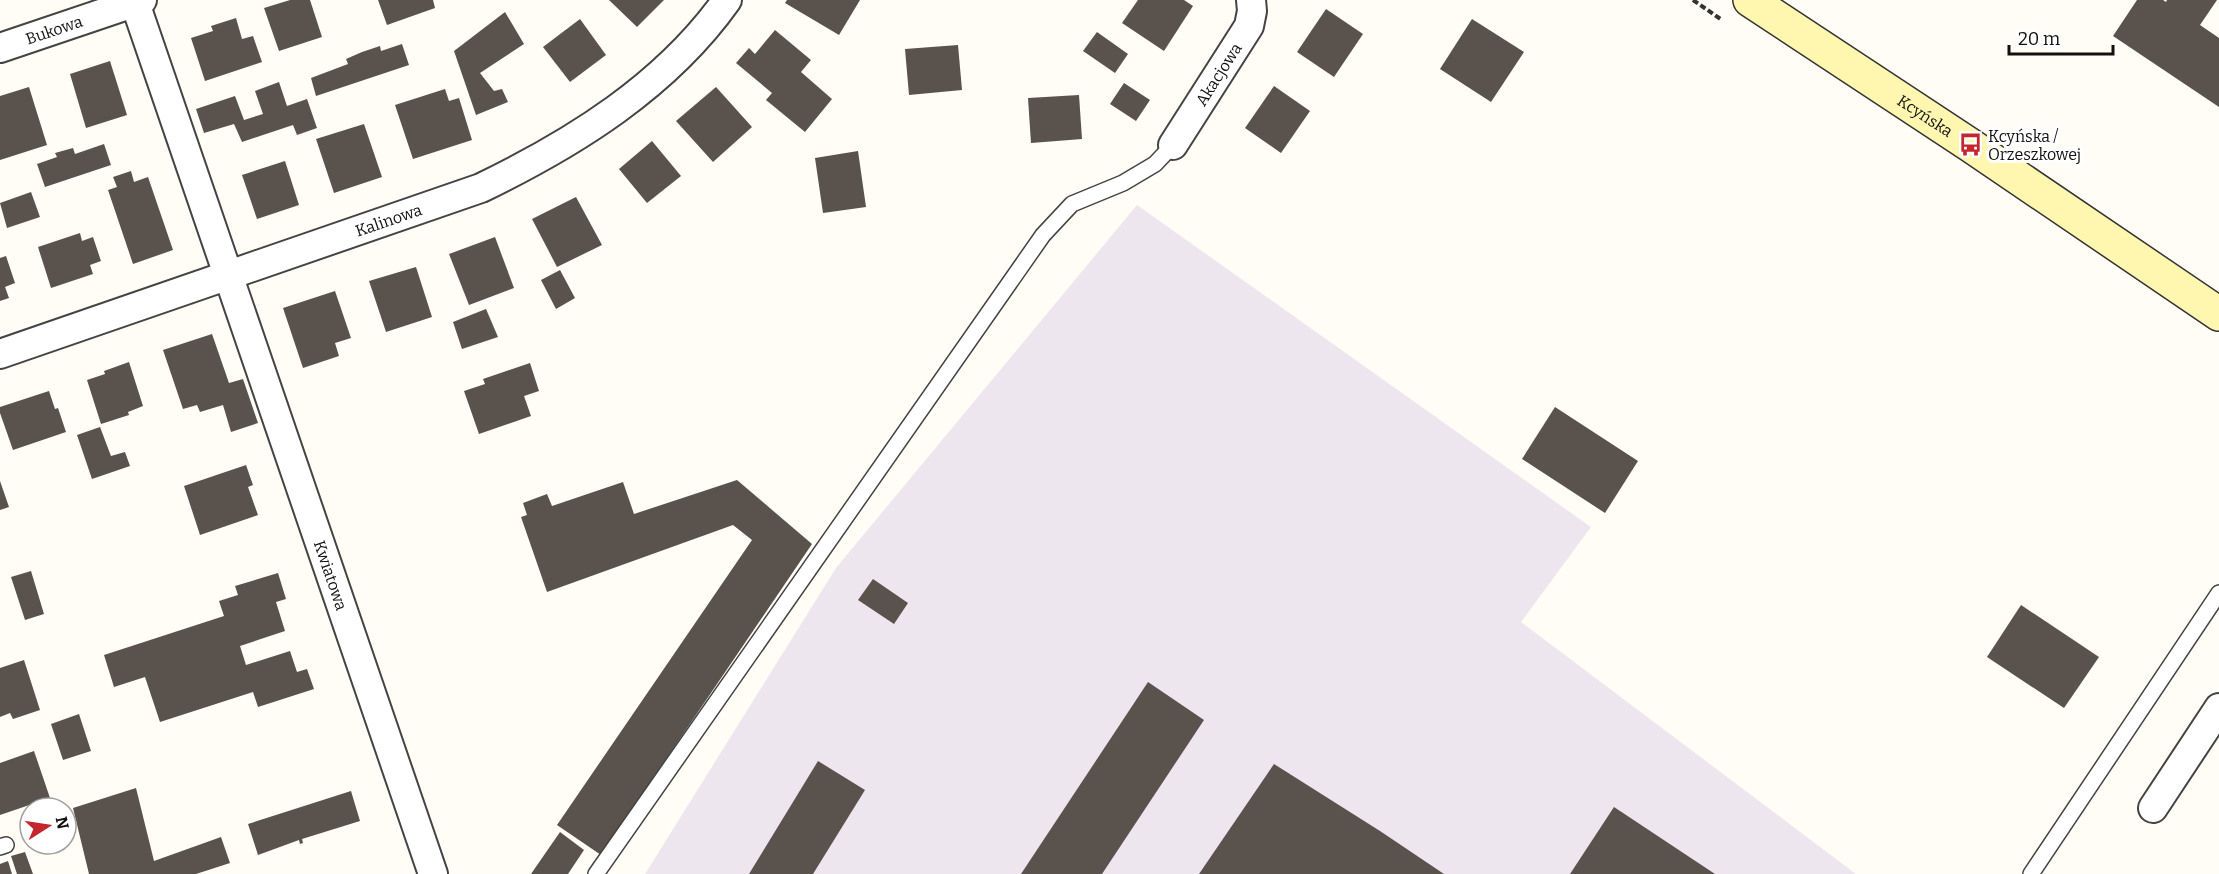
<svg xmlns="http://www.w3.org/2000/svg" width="2219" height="874" viewBox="0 0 2219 874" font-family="Bitter,serif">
<rect width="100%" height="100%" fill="#fffdf5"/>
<!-- industrial -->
<polygon fill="#eee6ef" points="1137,205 1591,527 1521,622 1856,874 645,874 836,568"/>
<!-- building -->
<g fill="#5a524d">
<polygon points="290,0 310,0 322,37 279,51 264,8"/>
<polygon points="378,0 433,0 435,8 387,25"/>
<polygon points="609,0 664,0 637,27"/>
<polygon points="787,0 860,0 839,35 785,3"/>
<polygon points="1138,0 1184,0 1193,6 1164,51 1122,23"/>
<polygon points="2137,0 2163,0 2166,2 2167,0 2217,0 2200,25 2219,38 2219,107 2113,36"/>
<polygon points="1326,9 1363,34 1334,77 1297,52"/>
<polygon points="505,12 524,44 480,73 494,91 502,89 508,102 476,115 454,51"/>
<polygon points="236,18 242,39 253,36 262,62 205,81 191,38 213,31 211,26"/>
<polygon points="580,19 606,55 570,82 543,47"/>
<polygon points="1472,19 1524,52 1491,102 1440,69"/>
<polygon points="775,30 811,60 801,72 832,99 805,132 766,100 772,93 736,63 749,48 755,54"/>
<polygon points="1097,32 1128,54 1115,73 1083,51"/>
<polygon points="402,44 409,65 316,96 311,78 348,64 346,59 362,52 380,46 381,51"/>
<polygon points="958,45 962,90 909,95 905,49"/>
<polygon points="110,61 127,115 86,128 70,74"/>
<polygon points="279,82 287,106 307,99 317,128 297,135 293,125 242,142 234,124 204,133 196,109 235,96 244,120 263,114 255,91"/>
<polygon points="1124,83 1150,100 1136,121 1110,104"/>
<polygon points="1274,86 1310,111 1281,153 1245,128"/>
<polygon points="29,87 47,145 0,160 0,96"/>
<polygon points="716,87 752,127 713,162 676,121"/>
<polygon points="445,89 449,101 459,98 472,140 413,159 395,105"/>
<polygon points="1079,95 1082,139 1031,143 1028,98"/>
<polygon points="364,124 382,177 334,193 316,139"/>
<polygon points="652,141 681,176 647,203 619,169"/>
<polygon points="104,144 111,165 45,187 37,164 57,157 55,153 73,148 75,154"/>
<polygon points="858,151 866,207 823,213 815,158"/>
<polygon points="285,161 299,205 257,219 242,175"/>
<polygon points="131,171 134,182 148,177 173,250 133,264 108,190 117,187 113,177"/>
<polygon points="31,192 40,217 7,228 0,203"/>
<polygon points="576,197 602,245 557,267 532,219"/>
<polygon points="80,233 82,241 93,237 101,261 90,265 93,274 51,288 38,247"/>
<polygon points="495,237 514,288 469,305 449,254"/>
<polygon points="6,256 15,283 5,287 9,298 0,301 0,258"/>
<polygon points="416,267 432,317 386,332 369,281"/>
<polygon points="560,270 575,298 556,309 541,280"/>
<polygon points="335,291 351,338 335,343 339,356 303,368 283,308"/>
<polygon points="486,309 498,337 462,349 453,322"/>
<polygon points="212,334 229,383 243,379 258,423 231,432 223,405 200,412 197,405 183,409 163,350"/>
<polygon points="129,362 143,406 128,412 129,415 101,424 87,380 105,374 104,371"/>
<polygon points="530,363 539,391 524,396 531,416 479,434 464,391 485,384 483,379"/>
<polygon points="49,391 55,409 58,408 66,432 13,450 0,413 0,407"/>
<polygon points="1555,407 1638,461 1605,513 1522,459"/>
<polygon points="100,427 111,456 125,452 130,466 92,479 77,435"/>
<polygon points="246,465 253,485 248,487 258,515 200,535 184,486"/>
<polygon points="737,480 812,544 601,855 557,825 752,540 733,525 547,592 521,517 527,515 523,503 547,494 552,506 623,482 634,514"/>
<polygon points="0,481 9,507 0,510"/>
<polygon points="31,571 44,614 25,620 11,577"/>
<polygon points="278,573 286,599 276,602 285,631 240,646 246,665 290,651 297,672 307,669 314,689 258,707 253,692 160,722 145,677 114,687 104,655 224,616 219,601 238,595 235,586"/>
<polygon points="873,579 908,603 894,624 858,600"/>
<polygon points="2021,605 2099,657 2064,708 1987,657"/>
<polygon points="24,660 40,710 13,719 10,713 0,717 0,668"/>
<polygon points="1148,682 1204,720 1102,874 1021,874"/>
<polygon points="79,714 91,751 63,760 51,724"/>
<polygon points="34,751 50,798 0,815 0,763"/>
<polygon points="818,761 865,790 813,874 749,874"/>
<polygon points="1274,764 1380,831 1444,874 1199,874"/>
<polygon points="136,788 154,861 221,837 230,863 196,874 89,874 73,808"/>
<polygon points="351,791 360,821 302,839 303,843 300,844 299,840 258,855 248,824"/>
<polygon points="1614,807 1715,874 1570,874"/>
<polygon points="560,832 584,850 568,874 531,874"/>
<polygon points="25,852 33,874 17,874 11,856"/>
<polygon points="8,861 12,874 0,874 0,864"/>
</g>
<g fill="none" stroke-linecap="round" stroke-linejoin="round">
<defs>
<g id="lane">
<polyline points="0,847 6,845"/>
<polyline points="596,874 1043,235 1072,204 1123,183 1155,164 1173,145"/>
<polyline points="2031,874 2219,593"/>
</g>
<g id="street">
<path id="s1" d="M134 0 433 874"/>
<path id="s2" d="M0 48 142 0"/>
<path id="s3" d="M1173 145 1249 26 1252 11 1251 0"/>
<path id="s4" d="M0 354 481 188C574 143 666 86 727 0"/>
<polyline points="2153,808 2219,708"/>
</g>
<g id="secondary">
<path id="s5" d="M1750 0 1970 145 2219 314"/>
</g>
</defs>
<!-- lane casing -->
<use href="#lane" stroke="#444" stroke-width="18"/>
<!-- street casing -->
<use href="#street" stroke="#444" stroke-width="32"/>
<!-- secondary casing -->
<use href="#secondary" stroke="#333" stroke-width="36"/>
<!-- path -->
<polyline stroke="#333" stroke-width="4" stroke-dasharray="6 3" stroke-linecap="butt" points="1693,0 1722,20"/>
<!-- lane -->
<use href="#lane" stroke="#fff" stroke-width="15"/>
<!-- street -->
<use href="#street" stroke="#fff" stroke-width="28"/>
<!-- secondary -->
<use href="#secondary" stroke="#fff6b0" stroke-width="33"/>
</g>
<!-- icons -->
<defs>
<symbol id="bus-bare" viewBox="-9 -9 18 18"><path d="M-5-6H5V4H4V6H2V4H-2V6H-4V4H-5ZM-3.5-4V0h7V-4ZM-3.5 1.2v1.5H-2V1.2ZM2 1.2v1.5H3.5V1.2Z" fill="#c4262e" stroke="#fff" stroke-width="2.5" paint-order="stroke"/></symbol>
</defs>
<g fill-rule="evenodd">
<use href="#bus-bare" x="1954" y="128" width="33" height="33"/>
</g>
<g text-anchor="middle" stroke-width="6" stroke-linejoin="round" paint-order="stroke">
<!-- street labels -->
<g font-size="16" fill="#111" stroke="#fff">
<text dy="6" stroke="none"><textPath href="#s2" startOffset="57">Bukowa</textPath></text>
<text dy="6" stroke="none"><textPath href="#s3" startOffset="84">Akacjowa</textPath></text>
<text dy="6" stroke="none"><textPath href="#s5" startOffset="210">Kcyńska</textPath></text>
<text dy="6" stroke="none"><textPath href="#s4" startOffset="411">Kalinowa</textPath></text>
<text dy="6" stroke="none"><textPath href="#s1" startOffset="608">Kwiatowa</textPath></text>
</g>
<!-- poi labels -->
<g font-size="16" fill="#111" stroke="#fff" text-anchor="start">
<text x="1988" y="142">Kcyńska /<tspan x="1988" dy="18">Orzeszkowej</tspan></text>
</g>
</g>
<!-- north arrow -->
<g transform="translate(48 826) rotate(78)"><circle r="28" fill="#ffffff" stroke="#a0a0a0" stroke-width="1.5"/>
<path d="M0-4.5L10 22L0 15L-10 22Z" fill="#c4262e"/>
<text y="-9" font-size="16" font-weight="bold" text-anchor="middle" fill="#111111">N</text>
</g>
<!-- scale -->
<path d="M2009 45v9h104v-9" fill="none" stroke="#111111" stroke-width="3"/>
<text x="2018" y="45" font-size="18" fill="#111111" stroke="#ffffff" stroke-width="4.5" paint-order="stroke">20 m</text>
</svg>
